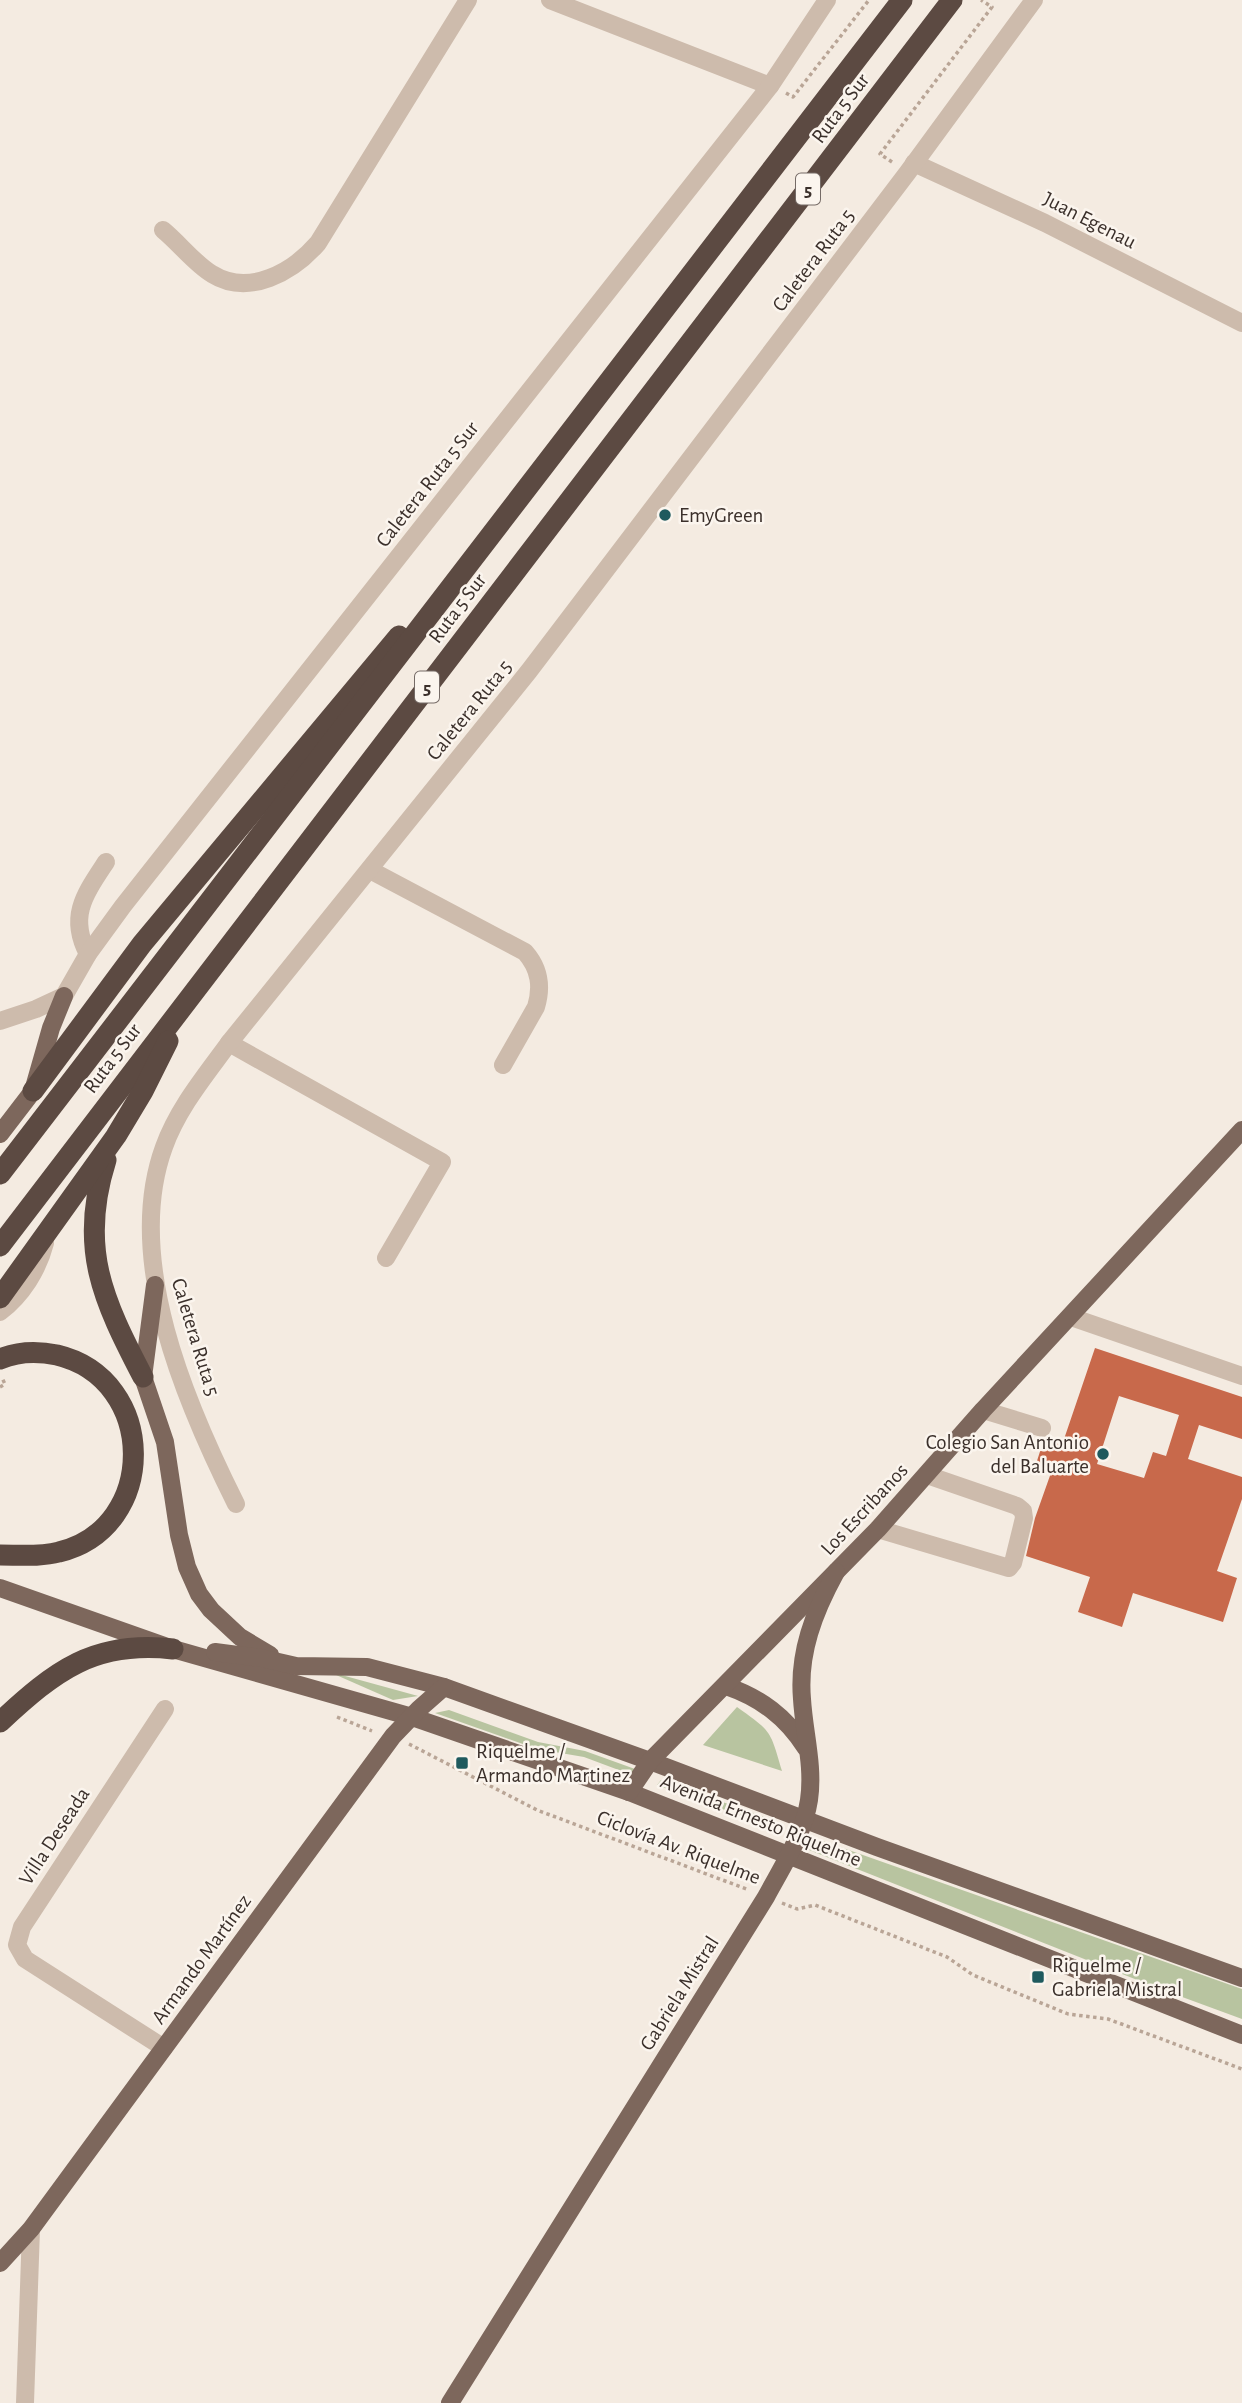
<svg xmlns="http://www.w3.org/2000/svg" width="1242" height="2403" viewBox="0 0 1242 2403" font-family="'Alegreya Sans',sans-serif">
<rect width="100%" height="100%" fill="#f4ebe1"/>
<!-- green -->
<g fill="#b8c4a0">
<polygon points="327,1671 418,1696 393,1700"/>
<path d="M737 1707C772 1732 770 1730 782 1771L703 1745Z"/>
<polygon points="449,1710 538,1742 585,1751 635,1769 632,1775 584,1757 537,1749 435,1713"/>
<polygon points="661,1780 770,1819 768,1826 657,1785"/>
<polygon points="809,1836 1242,1989 1242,2019 1155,1987 804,1848"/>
</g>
<!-- building -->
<path fill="#c8694b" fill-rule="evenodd" d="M1095 1348 1242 1397V1439L1199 1425 1188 1459 1242 1477V1499L1217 1571 1237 1578 1223 1622 1133 1593 1122 1627 1078 1612 1090 1577 1026 1556 1035 1518 1052 1470 1036 1464 1044 1439 1062 1445ZM1119 1396 1179 1415 1166 1456 1153 1452 1144 1478 1097 1464Z"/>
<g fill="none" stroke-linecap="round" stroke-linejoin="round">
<!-- path -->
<g stroke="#b9a596" stroke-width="3.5" stroke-dasharray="3.5 3.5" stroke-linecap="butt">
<polyline points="786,93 793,97 869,0"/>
<polyline points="892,162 880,154 992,7 981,0"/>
<polyline points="0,1387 5,1384 2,1378"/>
<polyline points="337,1717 372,1731"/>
<polyline points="409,1744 537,1810 749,1890"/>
<polyline points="782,1903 797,1909 815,1905 947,1957 973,1975 1068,2014 1108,2019 1242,2069"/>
</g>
<!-- minor -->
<g stroke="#cdbbac" stroke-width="18">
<polyline points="550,0 770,86"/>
<polyline points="914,163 1045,223 1242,323"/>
<path d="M163 230C179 243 195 264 212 274 249 297 293 272 318 243L468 0"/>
<path d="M370 870 525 952C540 969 542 987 536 1007L503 1065"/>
<path d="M88 954C68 916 85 894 106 862"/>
<polyline points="0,1021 36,1009 64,996 88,954 123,906 770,86 827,0"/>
<polyline points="229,1043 442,1162 386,1258"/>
<path d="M0 1312C22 1295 38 1270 45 1243"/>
<polyline points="1071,1317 1242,1376"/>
<polyline points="983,1410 1042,1428"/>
<path d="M236 1504C186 1404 123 1259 164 1147 178 1108 205 1076 229 1043L529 671 908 172 1034 0"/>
<polyline points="878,1529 1009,1568 1013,1563 1024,1518 1023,1511 1017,1506 927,1475"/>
<polyline points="164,2048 25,1959 17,1945 22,1927 165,1709"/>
<polyline points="25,2403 31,2229"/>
</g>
<!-- major -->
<g stroke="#7d675c" stroke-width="18">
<polyline points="0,1134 33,1091 51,1028 64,996"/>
<polyline points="155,1285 143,1377 165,1442 179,1535 187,1567 199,1594 211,1610 240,1637 270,1655"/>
<polyline points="0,1588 173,1649 412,1717 629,1792 1242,2035"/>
<polyline points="215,1652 261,1658 296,1666 367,1667 444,1687 650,1761 877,1847 1242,1978"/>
<path d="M726 1686C761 1698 786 1717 806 1748"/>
<polyline points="629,1792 650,1761 878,1529 983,1410 1242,1130"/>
<polyline points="0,2263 31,2229 393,1736 419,1709 444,1687"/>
<path d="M450 2403 766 1897C782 1867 804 1834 809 1800 814 1766 804 1733 802 1699 798 1653 814 1612 836 1572"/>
</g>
<!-- highway -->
<g stroke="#5c4a42" stroke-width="21">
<polyline points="33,1091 142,944 399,636"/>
<path d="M106 1160C78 1248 103 1300 143 1377"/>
<polyline points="0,1174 902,0"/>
<polyline points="0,1246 952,0"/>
<polyline points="0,1298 116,1136 143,1091 168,1041"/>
<path d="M0 1359C19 1351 38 1351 57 1355 158 1379 159 1528 59 1552 41 1557 19 1555 0 1555"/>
<path d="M0 1722C55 1671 94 1640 173 1649"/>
</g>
</g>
<!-- markers -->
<g fill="#1f5a5e" stroke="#fbf5ee" stroke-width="2.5">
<circle cx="665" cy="515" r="7"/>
<circle cx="1103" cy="1454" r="7"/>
<rect x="455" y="1756" width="14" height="14" rx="3.5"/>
<rect x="1031" y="1970" width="14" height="14" rx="3.5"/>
</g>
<g text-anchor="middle" stroke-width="5" stroke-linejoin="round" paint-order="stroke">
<!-- shield labels -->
<g fill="#fbf5ee" stroke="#756b66" stroke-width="2">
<rect x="796" y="173.5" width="24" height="31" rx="5"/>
<rect x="415" y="671.5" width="24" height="31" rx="5"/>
</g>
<g font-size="19" font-weight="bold" fill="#3b302b">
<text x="808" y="196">5</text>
<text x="427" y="694">5</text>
</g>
<!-- street labels -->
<g font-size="21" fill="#3b302b" stroke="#fbf5ee">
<text transform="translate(840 108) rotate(-53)" y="7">Ruta 5 Sur</text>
<text transform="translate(1090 220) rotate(27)" y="7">Juan Egenau</text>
<text transform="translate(813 260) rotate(-53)" y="7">Caletera Ruta 5</text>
<text transform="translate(427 484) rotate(-52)" y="7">Caletera Ruta 5 Sur</text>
<text transform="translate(457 608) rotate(-53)" y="7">Ruta 5 Sur</text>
<text transform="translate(469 710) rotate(-51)" y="7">Caletera Ruta 5</text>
<text transform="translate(112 1058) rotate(-53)" y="7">Ruta 5 Sur</text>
<text transform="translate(196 1337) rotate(73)" y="7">Caletera Ruta 5</text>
<text transform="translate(864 1509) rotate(-47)" y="7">Los Escribanos</text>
<text transform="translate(761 1820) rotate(22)" y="7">Avenida Ernesto Riquelme</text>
<text transform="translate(54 1836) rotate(-57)" y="7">Villa Deseada</text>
<text transform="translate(679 1847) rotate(21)" y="7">Ciclovía Av. Riquelme</text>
<text transform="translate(201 1959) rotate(-54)" y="7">Armando Martínez</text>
<text transform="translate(679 1993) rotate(-58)" y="7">Gabriela Mistral</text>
</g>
<!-- poi labels -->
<g font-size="21" fill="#3b302b" stroke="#fbf5ee" text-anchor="start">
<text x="679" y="522">EmyGreen</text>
<text x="1089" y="1449" text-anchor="end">Colegio San Antonio<tspan x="1089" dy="24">del Baluarte</tspan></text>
<text x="476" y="1758">Riquelme /<tspan x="476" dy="24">Armando Martinez</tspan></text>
<text x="1052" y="1972">Riquelme /<tspan x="1052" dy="24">Gabriela Mistral</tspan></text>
</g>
</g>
</svg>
